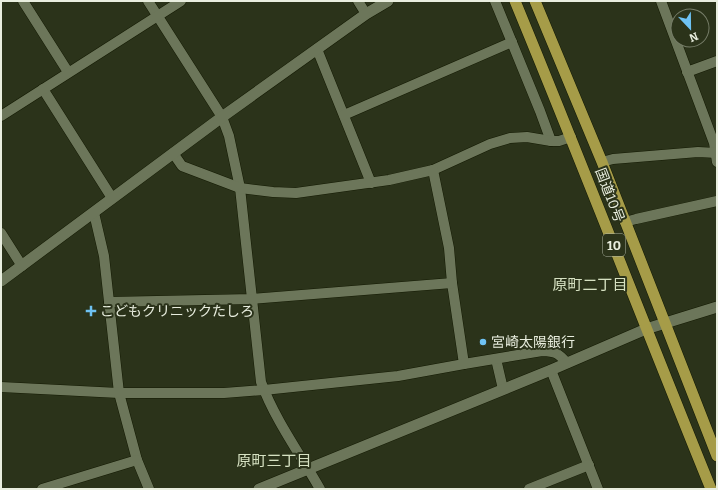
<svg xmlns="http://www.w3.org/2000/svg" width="718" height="490" viewBox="0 0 718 490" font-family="Bitter,'Noto Sans JP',serif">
<rect width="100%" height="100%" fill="#2b331a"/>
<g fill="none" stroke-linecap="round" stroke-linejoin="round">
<defs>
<g id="minor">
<polyline points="23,1 68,72"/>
<path d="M148 1 222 117 229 136 240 188 261 382C275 420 300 454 320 489"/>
<polyline points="358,1 366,14"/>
<polyline points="495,1 540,111 551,141"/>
<polyline points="661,1 714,143 717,162"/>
<polyline points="317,49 371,183"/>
<polyline points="687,72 717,61"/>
<polyline points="43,89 112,198"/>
<polyline points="344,115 512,42"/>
<polyline points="1,116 181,1"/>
<polyline points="173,153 182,166 240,188 273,192 296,193 389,180 433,170 490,144 510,138 527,137 551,141 559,141 571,137"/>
<polyline points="602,162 613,159 698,152 717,153"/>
<polyline points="433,170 449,248 452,283 464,364"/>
<polyline points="94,213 104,256 119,393 137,460 149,489"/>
<polyline points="625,222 636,219 717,201"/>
<polyline points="1,233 22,266"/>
<polyline points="109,302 252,299 452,283"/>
<polyline points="496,359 503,389"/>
<polyline points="551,370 598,489"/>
<path d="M1 387 119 393H224L264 390 398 376 464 364 542 351C556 352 557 352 567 363"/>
<polyline points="42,489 137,460"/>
<polyline points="529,489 589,465"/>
</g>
<g id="tertiary">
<polyline points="1,281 222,117 366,14 388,1"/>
<polyline points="259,489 551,370 646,329 717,307"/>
</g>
<g id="trunk">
<path d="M515 1C582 163 645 327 711 489"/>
<polyline points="535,1 602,162 717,456"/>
</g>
</defs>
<!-- minor casing -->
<use href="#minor" stroke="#141a03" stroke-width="11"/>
<!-- tertiary casing -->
<use href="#tertiary" stroke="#141a03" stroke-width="12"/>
<!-- trunk casing -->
<use href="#trunk" stroke="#141a03" stroke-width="12"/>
<!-- minor -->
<use href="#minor" stroke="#6c765a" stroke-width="10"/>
<!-- tertiary -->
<use href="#tertiary" stroke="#6c765a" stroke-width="11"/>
<!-- trunk -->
<use href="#trunk" stroke="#a69c48" stroke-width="11"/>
</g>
<!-- markers -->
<g fill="#6ec2f3" stroke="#2b331a" stroke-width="1.5">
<path d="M89 305h4v4h4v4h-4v4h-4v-4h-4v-4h4z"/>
<circle cx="483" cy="342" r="4"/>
</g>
<g text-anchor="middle" stroke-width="4" stroke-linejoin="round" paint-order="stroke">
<!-- shield labels -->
<rect fill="#2b331a" stroke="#b0b6a4" stroke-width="1" x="603" y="234" width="22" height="22" rx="3"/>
<g font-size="13" font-weight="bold" fill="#e9eedf">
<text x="614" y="250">10</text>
</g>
<!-- street labels -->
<g font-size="14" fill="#e9eedf" stroke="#2b331a">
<text transform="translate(610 195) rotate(69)" y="5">国道10号</text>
</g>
<!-- poi labels -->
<g font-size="14" fill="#e9eedf" stroke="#2b331a" text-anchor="start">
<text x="100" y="316">こどもクリニックたしろ</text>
<text x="491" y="347">宮崎太陽銀行</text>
</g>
<!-- neighbourhood labels -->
<g font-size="15" fill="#d6e1c2" stroke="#2b331a">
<text x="590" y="290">原町二丁目</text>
<text x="274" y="466">原町三丁目</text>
</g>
</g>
<!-- border -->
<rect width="718" height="490" fill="none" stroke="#e9eedf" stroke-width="4"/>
<!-- north arrow -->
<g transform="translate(690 28) rotate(158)"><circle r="19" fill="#2b331a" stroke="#777e69"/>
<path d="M0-3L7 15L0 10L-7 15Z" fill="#6ec2f3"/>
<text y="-6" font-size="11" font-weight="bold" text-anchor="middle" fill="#e9eedf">N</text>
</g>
</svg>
